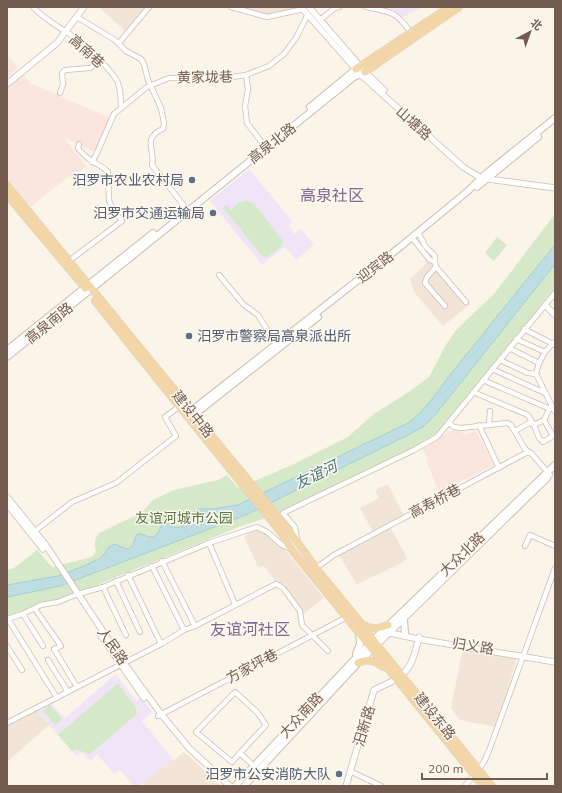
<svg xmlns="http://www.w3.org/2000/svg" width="562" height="793" viewBox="0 0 562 793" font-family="Mulish,'Noto Sans SC',sans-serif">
<rect width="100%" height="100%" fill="#fbf4e9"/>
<!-- residential -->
<g fill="#f2e5d8">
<polygon points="99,7 146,7 126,32"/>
<polygon points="236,7 291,7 293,9 266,15"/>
<polygon points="425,242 437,258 436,266 470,304 443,326 414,292 410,279 427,263 418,248"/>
<polygon points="388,484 404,516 373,532 360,508 379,498 375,490"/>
<polygon points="391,528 407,558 402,563 357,584 339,555"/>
<polygon points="256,530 263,532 286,551 324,598 301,616 264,566 258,567 244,536"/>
<polygon points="463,648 517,658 496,727 460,720 451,708"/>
<polygon points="36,710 49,725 7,762 7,725"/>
<polygon points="184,752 221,786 146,786 143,783 173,759 174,760"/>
</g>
<!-- commercial -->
<g fill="#fae6de">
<polygon points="7,53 18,68 7,77"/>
<polygon points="23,75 30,83 110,118 98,153 64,138 86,166 72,178 70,175 31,207 7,178 7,88"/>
<polygon points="461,430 464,435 476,431 494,465 439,493 426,460 428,459 423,449 450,431"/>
</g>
<!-- education -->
<g fill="#f0e5f7">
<polygon points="379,7 423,7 403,17 393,10"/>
<polygon points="249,169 293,222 289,226 295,234 301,229 314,245 296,260 285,247 262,265 210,201"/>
<polygon points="116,674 136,701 141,697 152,712 142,721 173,759 139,786 134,786 120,770 114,774 97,754 90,761 82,752 77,756 36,710 50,703 65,718"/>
</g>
<!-- green -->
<g fill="#d5e8c8">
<polygon points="245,201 251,202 256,206 283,241 282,246 266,258 261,255 223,208 227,205 231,211 237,204"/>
<path d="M555 214V288L445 424 438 432 420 445 278 514 241 526 58 601 40 604 7 617V570L14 568 37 550 52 567 92 557 96 552C94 544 94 540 99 533L141 513 153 500 174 490 218 480 227 475 238 488 292 465 348 437 374 414 410 391 429 377 447 343 457 329 494 294Z"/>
<polygon points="497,237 507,245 494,261 485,253"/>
<polygon points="118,683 136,708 137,714 90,754 75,749 72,751 58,735"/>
<polygon points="50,705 62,719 55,725 43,711"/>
</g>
<!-- water -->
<path fill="#bfdee3" stroke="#a6ced4" d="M555 245V264L435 415 424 426 412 433 248 514 60 586 7 597V585L58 576 84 566 101 558 109 547 115 544 126 549C136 548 132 540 138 534 144 533 147 538 153 537L158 533 162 525 169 523 176 528 183 526 185 517 199 509H213L238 505 408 423C428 409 439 388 454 370 488 328 521 286 555 245Z"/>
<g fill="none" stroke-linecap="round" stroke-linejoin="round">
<defs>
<g id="minor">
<path d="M33 7C42 17 54 24 65 31 78 39 113 70 118 83 121 91 121 99 121 108"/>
<polyline points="231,7 267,17 304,9"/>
<path d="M366 7C391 12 396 11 411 33"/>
<path d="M77 17 115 40 126 51 141 59 144 64 148 80 161 108 164 123 163 129C141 138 156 152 152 165L185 207"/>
<polyline points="320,20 335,8 339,7"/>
<polyline points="119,43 149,7"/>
<polyline points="246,75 248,89 245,106 247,123 264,145"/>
<polyline points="60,93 63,84 62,73 65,70 90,68 100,61"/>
<polyline points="92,162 96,155 114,114 147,87 169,78 224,78 246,75 269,66 284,54 296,38 308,14"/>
<polyline points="419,234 425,246 435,256 435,262"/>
<polyline points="413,239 430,260 435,262 436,267 427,277 425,283 445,306"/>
<path d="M69 261 122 221 112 208 109 200 108 172C103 166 97 165 92 161 87 158 81 152 78 148L79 144"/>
<polyline points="436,267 466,302"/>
<polyline points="219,275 244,305 258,315 276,344"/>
<polyline points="524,329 555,345"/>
<polyline points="516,339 545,352 553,343"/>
<polyline points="509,348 539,363 536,374 555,412"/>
<polyline points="500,360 528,373 536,374"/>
<polyline points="539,363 545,352"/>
<polyline points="492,369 545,393"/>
<polyline points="483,380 550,409"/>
<polyline points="473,392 528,415 534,425 539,438 543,442 553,436 544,420"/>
<polyline points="449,423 454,427 461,428 507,423 511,425 525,449 531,453"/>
<polyline points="489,424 490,411"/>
<polyline points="479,425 499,468"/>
<polyline points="515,431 529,423 534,425 544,420 551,406"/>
<polyline points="35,531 72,502 116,483 176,436 165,417 180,406"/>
<polyline points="297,539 295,527 283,513 414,450 437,437 555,293"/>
<polyline points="209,543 235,604"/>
<polyline points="525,546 530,535 555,546"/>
<polyline points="162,561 195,626"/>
<polyline points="152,566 184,630"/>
<polyline points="316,568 334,555 526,453 531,453 550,475"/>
<polyline points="128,575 161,644"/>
<polyline points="116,581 140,632"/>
<polyline points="103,587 126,635"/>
<polyline points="35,609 61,646 54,649 77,687"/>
<polyline points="23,614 43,646"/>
<polyline points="7,619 23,614 41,605 58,602 78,594 103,587 209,543 257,527 267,532 282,545 291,549"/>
<polyline points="8,619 57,698"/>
<polyline points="7,646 22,670"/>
<polyline points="48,660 68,692"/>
<polyline points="158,716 347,617"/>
<polyline points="7,723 161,644 184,630 195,626 276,584 283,588 300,611 302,625 328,651"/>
<polyline points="240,753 232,762 196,732 235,692 257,712 266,725 240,753 254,766"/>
<polyline points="350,771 381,786"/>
<polyline points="465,786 484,762 490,748 555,568"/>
</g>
<g id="tertiary">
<polyline points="301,7 360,74 463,167 481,178 555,188"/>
<polyline points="309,7 365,72 384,90"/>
<polyline points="7,84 57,43 84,7"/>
<polyline points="545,305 555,315"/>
<polyline points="7,497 45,544 124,663 161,714 189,748 230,786"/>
<polyline points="7,504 43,549"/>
<polyline points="390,633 418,639 555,662"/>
<polyline points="100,634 144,698"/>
<path d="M401 675C413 667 415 651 419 637"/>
<polyline points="346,786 374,690 397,679"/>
</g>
<g id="secondary">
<polyline points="310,107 356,69"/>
<polyline points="477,187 538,137"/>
<polyline points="7,350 153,233"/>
<polyline points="7,357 354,77 365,72"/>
<polyline points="191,411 400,247 468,191 483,176 555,118"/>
<polyline points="194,415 318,317"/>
<polyline points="404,619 405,634"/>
<polyline points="356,654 360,644 359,632"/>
<polyline points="235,786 369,644 555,465"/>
<polyline points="244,786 358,663 547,478"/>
</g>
<g id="primary">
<polyline points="356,69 449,7"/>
<polyline points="365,72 459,7"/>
<polyline points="7,185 288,529 316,568 361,623 377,645 492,786"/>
<polyline points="7,195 85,288"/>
<path d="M95 301C157 380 220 456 282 534L291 549 483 786"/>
<path d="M364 625C373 630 378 628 388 625"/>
<path d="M358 663C368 658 375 661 383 667"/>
</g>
</defs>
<!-- minor casing -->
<use href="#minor" stroke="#ccbcb0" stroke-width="6"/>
<!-- tertiary casing -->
<use href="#tertiary" stroke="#ccbcb0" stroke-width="7"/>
<!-- secondary casing -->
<use href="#secondary" stroke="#cebcad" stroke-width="8"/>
<!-- primary casing -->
<use href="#primary" stroke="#d8d1ce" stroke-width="8"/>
<!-- minor -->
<use href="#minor" stroke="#fff" stroke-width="4.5"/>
<!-- tertiary -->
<use href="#tertiary" stroke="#fff" stroke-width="5.5"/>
<!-- secondary -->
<use href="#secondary" stroke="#fff" stroke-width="6"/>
<!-- primary -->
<use href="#primary" stroke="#f3d6a7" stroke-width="7"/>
</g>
<!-- markers -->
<g fill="#5c6f8a" stroke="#fef8ef" stroke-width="1.5">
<circle cx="192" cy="180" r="4"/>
<circle cx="213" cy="213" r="4"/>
<circle cx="189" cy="336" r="4"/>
<circle cx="339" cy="774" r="4"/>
</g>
<g text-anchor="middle" stroke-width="3" stroke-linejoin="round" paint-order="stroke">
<!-- street labels -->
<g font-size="14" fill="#735b4f" stroke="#fef8ef">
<text transform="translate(87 51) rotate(42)" y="5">高南巷</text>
<text transform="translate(205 77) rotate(-1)" y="5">黄家垅巷</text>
<text transform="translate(414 123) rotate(42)" y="5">山塘路</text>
<text transform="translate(272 143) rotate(-38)" y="5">高泉北路</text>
<text transform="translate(375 267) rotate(-38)" y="5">迎宾路</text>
<text transform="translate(49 323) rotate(-39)" y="5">高泉南路</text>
<text transform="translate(193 414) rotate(51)" y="5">建设中路</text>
<text transform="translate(435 501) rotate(-28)" y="5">高寿桥巷</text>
<text transform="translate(462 554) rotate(-44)" y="5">大众北路</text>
<text transform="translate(113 646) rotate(56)" y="5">人民路</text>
<text transform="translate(473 646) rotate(9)" y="5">归义路</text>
<text transform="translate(252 666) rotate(-28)" y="5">方家坪巷</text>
<text transform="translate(301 715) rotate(-47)" y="5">大众南路</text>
<text transform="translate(435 716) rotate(51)" y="5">建设东路</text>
<text transform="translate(364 726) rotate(-73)" y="5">汨新路</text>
</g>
<!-- service labels -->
<g font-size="14" fill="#4e5e75" stroke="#fef8ef" text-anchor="end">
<text x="184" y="185">汨罗市农业农村局</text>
<text x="205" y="218">汨罗市交通运输局</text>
<text x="197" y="341" text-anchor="start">汨罗市警察局高泉派出所</text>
<text x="331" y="779">汨罗市公安消防大队</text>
</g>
<!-- park labels -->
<g font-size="14" fill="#567847" stroke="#fef8ef">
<text x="184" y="523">友谊河城市公园</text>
</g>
<!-- water labels -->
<g font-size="15" font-style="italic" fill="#47767e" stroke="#fef8ef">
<text transform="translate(316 475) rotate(-26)" y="5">友谊河</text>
</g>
<!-- quarter labels -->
<g font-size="16" fill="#81668f" stroke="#fef8ef">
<text x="332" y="201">高泉社区</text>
<text x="250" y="635">友谊河社区</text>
</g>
</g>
<!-- border -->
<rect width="562" height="793" fill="none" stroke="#735b4f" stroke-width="16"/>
<!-- north arrow -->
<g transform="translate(530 32) rotate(41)" stroke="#fef8ef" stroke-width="3" paint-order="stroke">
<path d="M0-3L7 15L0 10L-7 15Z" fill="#735b4f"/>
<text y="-6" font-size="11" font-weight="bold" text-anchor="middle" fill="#735b4f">北</text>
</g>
<!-- scale -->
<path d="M422 773v6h125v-6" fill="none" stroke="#735b4f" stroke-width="2"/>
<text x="428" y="773" font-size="12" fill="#735b4f" stroke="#fef8ef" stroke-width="3" paint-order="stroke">200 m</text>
</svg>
